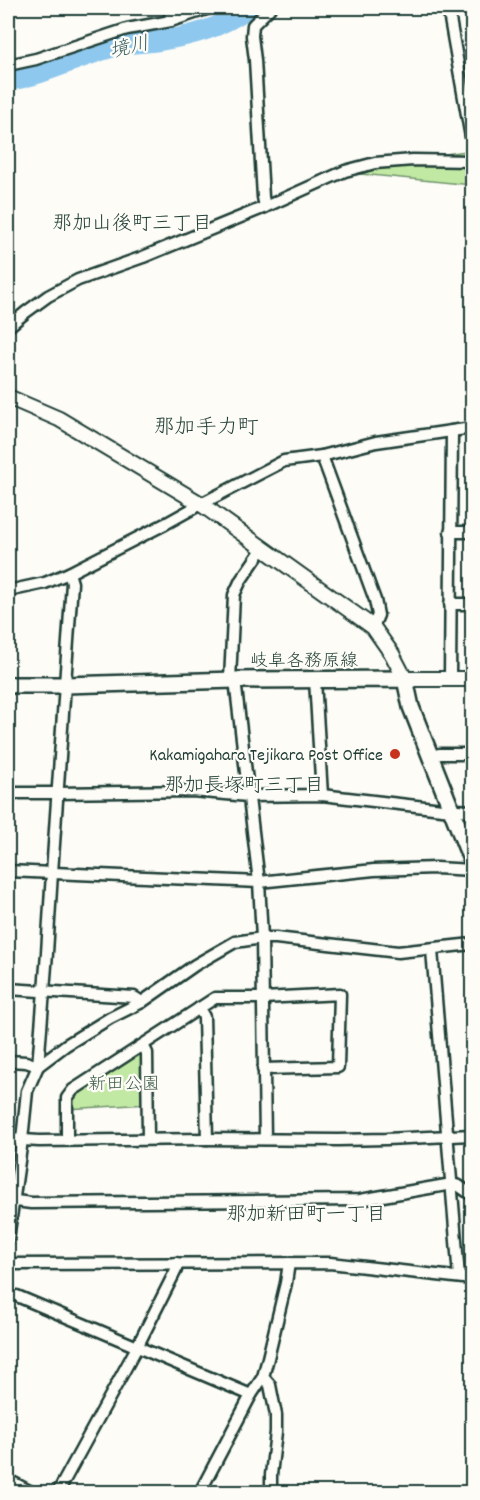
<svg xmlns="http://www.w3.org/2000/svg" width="480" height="1500" viewBox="0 0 480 1500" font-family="Dekko,'Klee One',sans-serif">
<rect width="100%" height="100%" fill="#fdfcf7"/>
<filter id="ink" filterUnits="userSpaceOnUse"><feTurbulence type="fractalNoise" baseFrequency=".0167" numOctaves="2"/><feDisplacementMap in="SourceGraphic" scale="12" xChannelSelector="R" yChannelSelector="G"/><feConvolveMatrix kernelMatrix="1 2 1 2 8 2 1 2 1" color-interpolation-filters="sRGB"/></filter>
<g filter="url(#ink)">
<!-- green -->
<g fill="#c2e9a4" stroke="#70936c" stroke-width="1.5">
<polygon points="472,150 472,185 330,171"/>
<polygon points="143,1045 148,1104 67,1109 67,1098"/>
</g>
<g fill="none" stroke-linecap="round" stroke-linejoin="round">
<!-- river -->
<path stroke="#8fc8ee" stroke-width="20" d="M8 81C47 75 83 54 122 45 134 43 146 43 159 41 192 36 221 28 248 8"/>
<defs>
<g id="minor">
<polyline points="170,8 171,21"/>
<polyline points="448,8 472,143"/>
<polyline points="8,65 36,59 127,29 171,21 210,8"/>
<polyline points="265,207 263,197 255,60 252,36 253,25 270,8"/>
<polyline points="8,327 26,312 48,296 78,280 143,257 265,207 345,171 375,163 413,160 472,161"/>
<polyline points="322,456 375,600 378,615 373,627"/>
<polyline points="450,532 472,532"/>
<polyline points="8,591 45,583 69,573 165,524 201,504 284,461 322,456 376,442 472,428"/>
<polyline points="450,604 472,604"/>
<polyline points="450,679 452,431"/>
<polyline points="230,680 234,595 241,580 263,548"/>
<polyline points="235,680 259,882 262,938 265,1139"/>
<polyline points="315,680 322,795"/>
<polyline points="430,756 440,754 472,754"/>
<polyline points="8,793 57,793 192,791 248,796 322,795 442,809 472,811"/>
<polyline points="8,871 259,882 374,870 436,868 472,870"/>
<polyline points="432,950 459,1277"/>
<polyline points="8,989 134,997 142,1002"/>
<polyline points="199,1008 204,1017 207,1139"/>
<polyline points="143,1045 147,1053 148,1139"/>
<polyline points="8,1061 26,1062 38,1066"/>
<polyline points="38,1066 66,1045 110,1018 142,1002 195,965 235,942 262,938 276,938 398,952 472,944"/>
<polyline points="8,1139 39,1141 207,1139 338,1140 386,1139 472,1135"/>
<polyline points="67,1140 67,1098 73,1090 215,998 263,998 340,994 338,1067 263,1069"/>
<polyline points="8,1200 31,1203 360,1200 452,1184 459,1186 472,1195"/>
<polyline points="8,1239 22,1140 27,1091 38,1066 47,953 52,873 72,583 69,573"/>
<polyline points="8,1264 330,1263 472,1279"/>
<polyline points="17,1296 251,1395"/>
<polyline points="263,1377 270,1385 276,1415 276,1432 271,1475 271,1492"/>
<polyline points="8,1480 31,1492"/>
<polyline points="58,1492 137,1347 176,1270 176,1263"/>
<polyline points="200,1492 251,1395 263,1377 268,1358 286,1283 289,1263"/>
</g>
<polyline id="tertiary" points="8,397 59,419 201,504 373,627 392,654 405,679 472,679"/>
<polyline id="secondary" points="8,685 65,685 235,680 405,679 411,707 472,862"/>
</defs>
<!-- minor casing -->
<use href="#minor" stroke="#1f3d34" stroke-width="15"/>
<!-- tertiary casing -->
<use href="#tertiary" stroke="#1f3d34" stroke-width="18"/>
<!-- secondary casing -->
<use href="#secondary" stroke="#1f3d34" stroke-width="20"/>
<!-- minor -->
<use href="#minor" stroke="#fdfcf7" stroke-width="10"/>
<!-- tertiary -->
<use href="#tertiary" stroke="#fdfcf7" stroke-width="14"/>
<!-- secondary -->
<use href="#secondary" stroke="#fdfcf7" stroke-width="15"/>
</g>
</g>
<!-- markers -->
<circle fill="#c8321e" stroke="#fdfcf7" stroke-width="2" cx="395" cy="754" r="6"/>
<g text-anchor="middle" stroke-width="4.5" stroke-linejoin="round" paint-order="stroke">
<!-- street labels -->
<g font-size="18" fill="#1f3d34" stroke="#fdfcf7">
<text x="304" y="666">岐阜各務原線</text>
</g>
<!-- poi labels -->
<g font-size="18" fill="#1f3d34" stroke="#fdfcf7" text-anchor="end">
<text x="383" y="760">Kakamigahara Tejikara Post Office</text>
</g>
<!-- park labels -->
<g font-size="18" fill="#405f4a" stroke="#fdfcf7">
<text x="124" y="1089">新田公園</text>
</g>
<!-- water labels -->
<g font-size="20" font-style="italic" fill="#3b6062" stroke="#fdfcf7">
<text transform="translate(129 46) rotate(-13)" y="7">境川</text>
</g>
<!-- neighbourhood labels -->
<g font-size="20" fill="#1f3d34" stroke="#fdfcf7">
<text x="132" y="229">那加山後町三丁目</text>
<text x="244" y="791">那加長塚町三丁目</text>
<text x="306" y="1220">那加新田町一丁目</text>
</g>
<!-- quarter labels -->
<g font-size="21" fill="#1f3d34" stroke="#fdfcf7">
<text x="206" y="433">那加手力町</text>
</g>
</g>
<!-- margin -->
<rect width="480" height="1500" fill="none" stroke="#fdfcf7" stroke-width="30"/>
<rect x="15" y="15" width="450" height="1470" fill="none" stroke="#1f3d34" stroke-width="2" filter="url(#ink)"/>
</svg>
